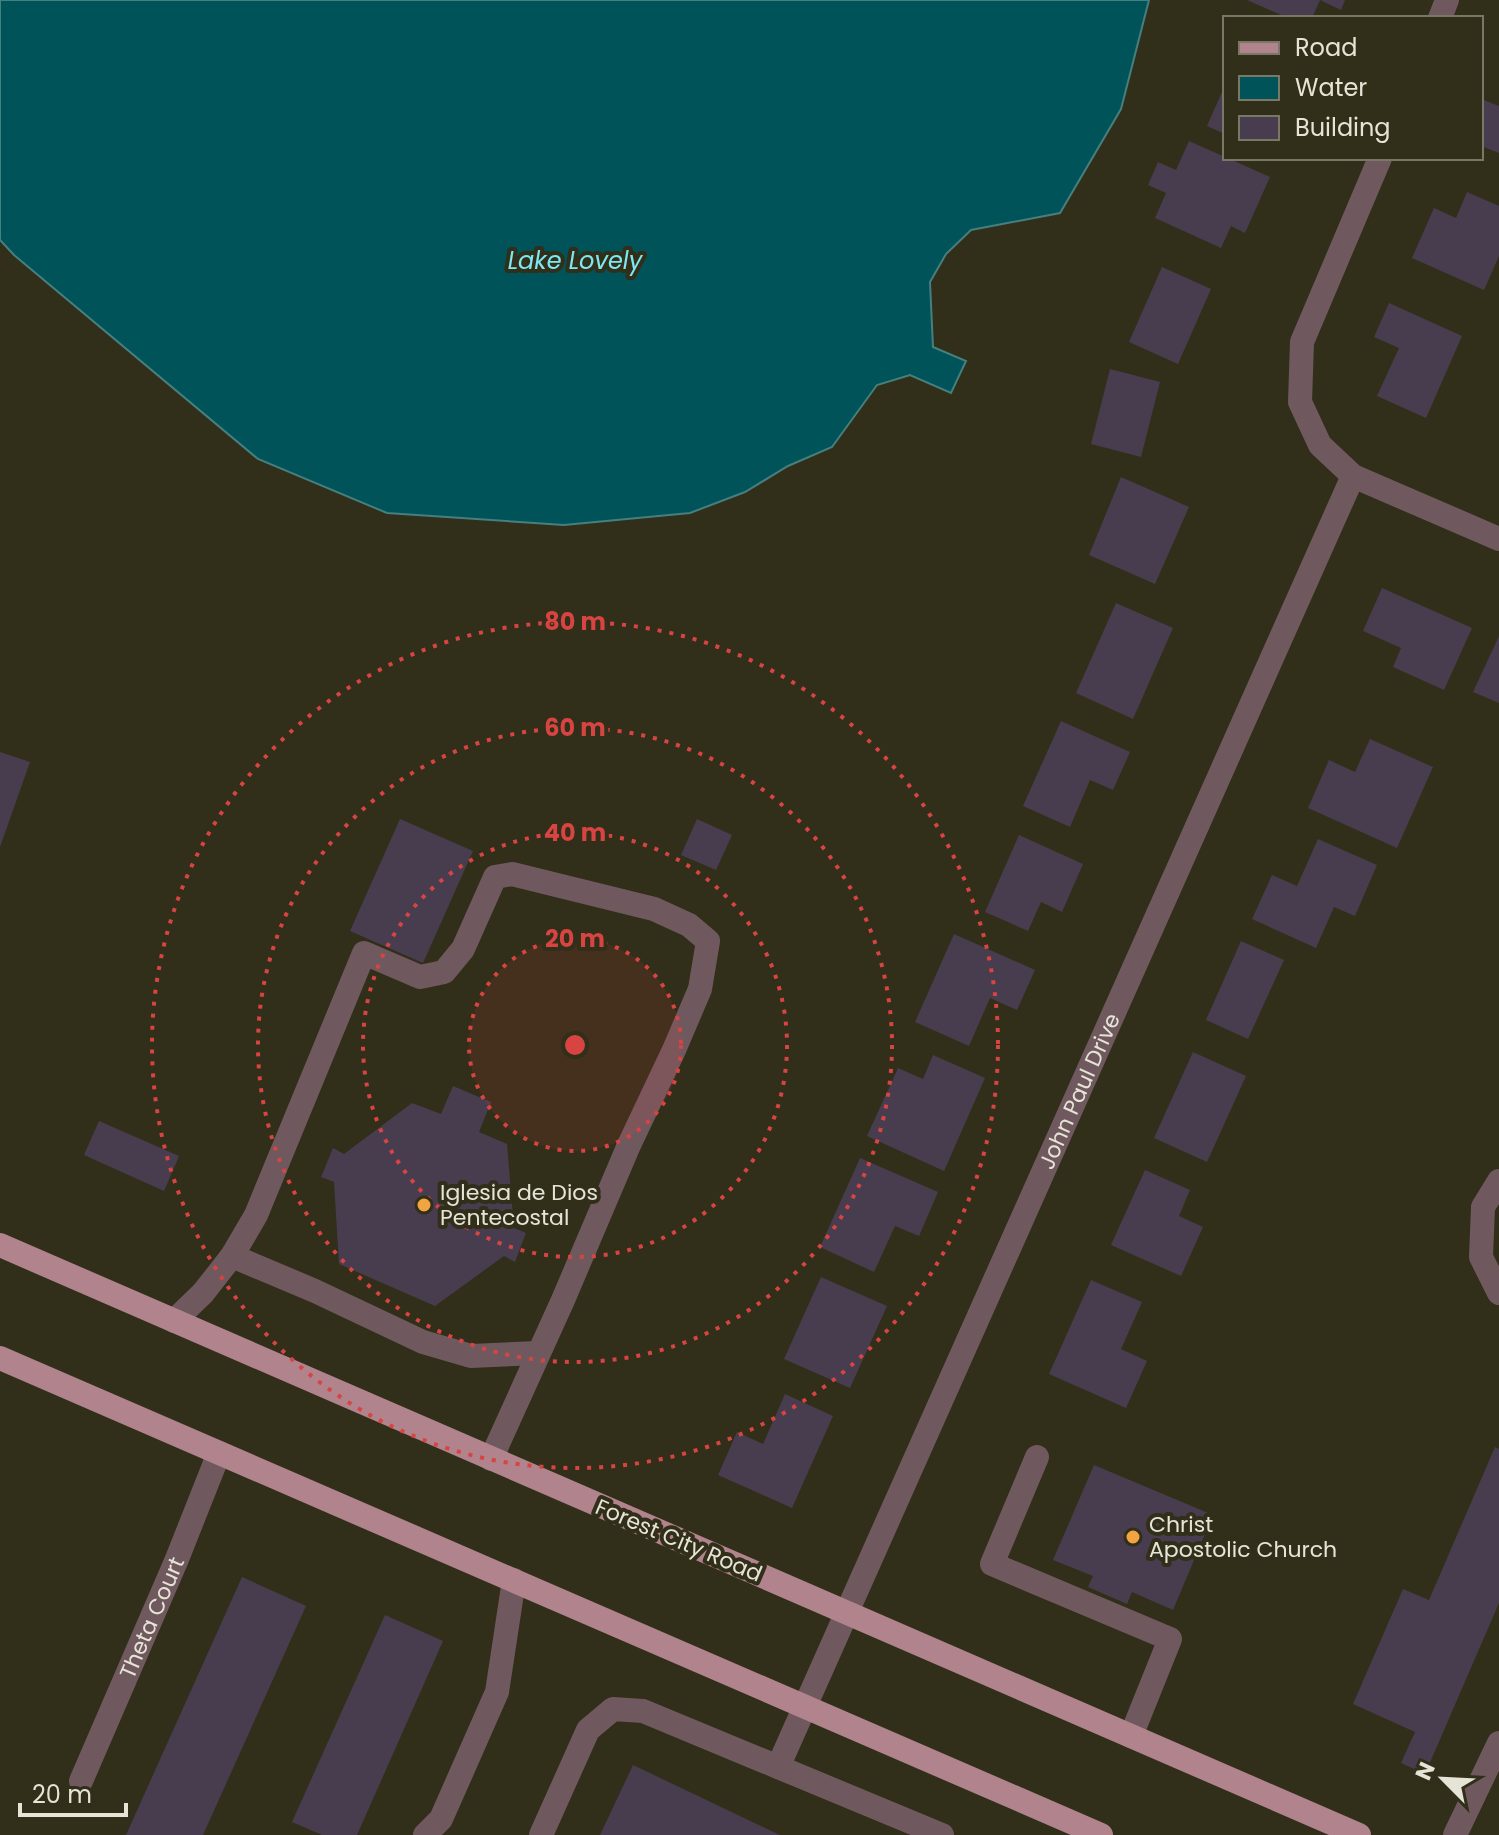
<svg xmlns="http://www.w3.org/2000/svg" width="1499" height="1835" viewBox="0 0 1499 1835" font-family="Poppins,sans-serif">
<rect width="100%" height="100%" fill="#312e1a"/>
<!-- water -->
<polygon fill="#005459" stroke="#457f7f" stroke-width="2" points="0,0 1149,0 1121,109 1060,213 971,230 946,254 930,282 933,347 966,361 951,393 910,375 877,385 832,447 788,466 745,492 690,513 564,525 387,513 258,459 14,255 0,240"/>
<!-- building -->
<g fill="#483d4f">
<polygon points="1247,0 1345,0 1341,10 1320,0 1312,18 1288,18"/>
<polygon points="1225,85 1225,134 1207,126"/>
<polygon points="1481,99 1499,106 1499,153 1481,146"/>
<polygon points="1189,141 1270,177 1245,233 1231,226 1221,248 1155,218 1166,193 1148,185 1158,162 1176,170"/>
<polygon points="1467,192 1499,206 1499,256 1484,290 1412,258 1434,208 1456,218"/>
<polygon points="1162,267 1211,289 1178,364 1129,342"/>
<polygon points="1389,303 1462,336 1426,418 1377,396 1399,348 1374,337"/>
<polygon points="1110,369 1160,382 1141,457 1091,444"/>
<polygon points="1121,477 1189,507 1155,584 1089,555"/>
<polygon points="1382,588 1472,628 1444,690 1393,667 1401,648 1363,631"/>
<polygon points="1116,603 1173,628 1133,719 1076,693"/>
<polygon points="1499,636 1499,703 1473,692"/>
<polygon points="1061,721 1130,752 1113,790 1090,780 1070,827 1023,806"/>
<polygon points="1370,739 1433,767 1397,848 1308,808 1329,760 1355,772"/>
<polygon points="0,752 30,762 0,847"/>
<polygon points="400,819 473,851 423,963 350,931"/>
<polygon points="697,819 732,835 716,870 681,855"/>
<polygon points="1019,835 1083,864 1062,912 1041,902 1028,931 985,912"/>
<polygon points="1318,839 1377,865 1355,916 1334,907 1316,948 1252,919 1272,875 1297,886"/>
<polygon points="954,934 1035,970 1017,1010 990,998 969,1046 915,1022"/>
<polygon points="1241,941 1284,960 1248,1039 1206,1020"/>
<polygon points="1193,1052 1246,1076 1207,1162 1154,1138"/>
<polygon points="933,1055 985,1078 944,1171 867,1136 898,1068 923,1079"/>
<polygon points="453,1086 491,1102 479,1132 507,1144 514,1228 526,1233 515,1262 504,1256 435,1306 339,1264 334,1182 321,1177 333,1148 344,1154 412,1103 441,1114"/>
<polygon points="99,1121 179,1156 164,1191 84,1155"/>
<polygon points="860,1158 938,1192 919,1236 895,1226 874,1272 820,1247"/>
<polygon points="1145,1170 1190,1190 1179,1216 1203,1227 1181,1276 1111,1245"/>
<polygon points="821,1277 887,1306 850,1388 784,1359"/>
<polygon points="1091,1280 1142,1302 1121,1349 1147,1361 1126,1408 1049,1374"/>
<polygon points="785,1394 833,1416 792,1508 718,1475 737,1432 763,1444"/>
<polygon points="1495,1447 1499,1449 1499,1603 1425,1774 1401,1763 1415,1732 1353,1704 1403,1589 1429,1600"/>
<polygon points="1094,1465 1213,1515 1173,1610 1132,1592 1127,1604 1088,1587 1093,1576 1053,1560"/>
<polygon points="242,1577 306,1606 203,1835 126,1835"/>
<polygon points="385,1615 443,1641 357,1835 322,1835 292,1822"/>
<polygon points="633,1765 780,1835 600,1835"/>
</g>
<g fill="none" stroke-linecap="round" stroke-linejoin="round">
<!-- minor -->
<g stroke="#70595e" stroke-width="24">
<polyline points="1440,18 1447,0"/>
<polyline points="1380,158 1302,342 1300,402 1320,445 1353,476 1499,539"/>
<polyline points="1499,1181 1483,1207 1481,1257 1499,1293"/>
<polyline points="232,1256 315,1291 423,1342 471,1356 538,1353"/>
<polyline points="174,1321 203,1293 232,1256 256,1215 364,953 420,977 444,972 463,949 495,877 512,874 654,909 689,925 708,941 700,989 674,1050 629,1145 563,1300 491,1459"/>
<polyline points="1037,1457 992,1564 1170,1639 1131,1736"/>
<path id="s1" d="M778 1767 1353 476"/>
<path id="s2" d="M81 1781 177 1559 219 1453"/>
<polyline points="425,1835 441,1819 497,1692 514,1580"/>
<polyline points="541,1835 588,1730 613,1709 643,1711 942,1835"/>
<polyline points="1455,1835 1499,1743"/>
</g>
<!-- major -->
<g stroke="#b1838d" stroke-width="24">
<polyline points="0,1245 1359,1835"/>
<polyline points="0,1358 1101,1835"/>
</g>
</g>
<!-- distance rings -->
<circle cx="575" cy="1045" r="106" fill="#d84442" fill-opacity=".12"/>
<g fill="none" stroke="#d84442" stroke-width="4" stroke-dasharray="4 8">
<circle cx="575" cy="1045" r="106"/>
<circle cx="575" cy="1045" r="212"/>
<circle cx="575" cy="1045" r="317"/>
<circle cx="575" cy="1045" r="423"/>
</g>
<!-- markers -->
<g fill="#f3a442" stroke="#312e1a" stroke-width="3">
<circle cx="424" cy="1205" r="8"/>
<circle cx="1133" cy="1537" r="8"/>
</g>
<g text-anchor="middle" stroke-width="8" stroke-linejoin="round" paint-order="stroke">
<!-- street labels -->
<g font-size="22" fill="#e6e4d7" stroke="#312e1a">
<text dy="8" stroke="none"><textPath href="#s1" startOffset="740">John Paul Drive</textPath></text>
<text transform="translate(679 1540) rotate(23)" y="8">Forest City Road</text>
<text dy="8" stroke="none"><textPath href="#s2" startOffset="178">Theta Court</textPath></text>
</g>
<!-- poi labels -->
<g font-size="22" fill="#e6e4d7" stroke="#312e1a" text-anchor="start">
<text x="440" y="1200">Iglesia de Dios<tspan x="440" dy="25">Pentecostal</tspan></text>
<text x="1149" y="1532">Christ<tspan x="1149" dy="25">Apostolic Church</tspan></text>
</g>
<!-- water labels -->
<g font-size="24" font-style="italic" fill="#7de8f1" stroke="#312e1a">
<text x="575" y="269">Lake Lovely</text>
</g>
</g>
<circle cx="575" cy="1045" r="12" fill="#d84442" stroke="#312e1a" stroke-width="4"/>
<g font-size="24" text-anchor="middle" font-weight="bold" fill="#d84442" stroke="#312e1a" stroke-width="8" stroke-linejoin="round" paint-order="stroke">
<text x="575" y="630">80 m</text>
<text x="575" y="736">60 m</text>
<text x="575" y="841">40 m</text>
<text x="575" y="947">20 m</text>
</g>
<!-- legend -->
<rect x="1223" y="16" width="260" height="144" fill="#312e1a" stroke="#797766" stroke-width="2"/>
<rect x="1239" y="42" width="40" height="12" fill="#b1838d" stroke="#797766" stroke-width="2"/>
<text x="1295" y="56" font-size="24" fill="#e6e4d7">Road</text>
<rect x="1239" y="76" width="40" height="24" fill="#005459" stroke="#797766" stroke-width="2"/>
<text x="1295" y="96" font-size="24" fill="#e6e4d7">Water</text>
<rect x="1239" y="116" width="40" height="24" fill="#483d4f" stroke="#797766" stroke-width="2"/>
<text x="1295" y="136" font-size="24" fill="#e6e4d7">Building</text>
<!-- north arrow -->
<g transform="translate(1443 1779) rotate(294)" stroke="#312e1a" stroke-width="6" paint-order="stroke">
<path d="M0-6L14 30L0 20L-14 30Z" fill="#e6e4d7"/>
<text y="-12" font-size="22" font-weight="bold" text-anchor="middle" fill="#e6e4d7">N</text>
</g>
<!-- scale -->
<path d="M20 1803v12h106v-12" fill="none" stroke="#e6e4d7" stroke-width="4"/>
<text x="32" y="1803" font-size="24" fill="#e6e4d7" stroke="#312e1a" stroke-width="6" paint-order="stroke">20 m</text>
</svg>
